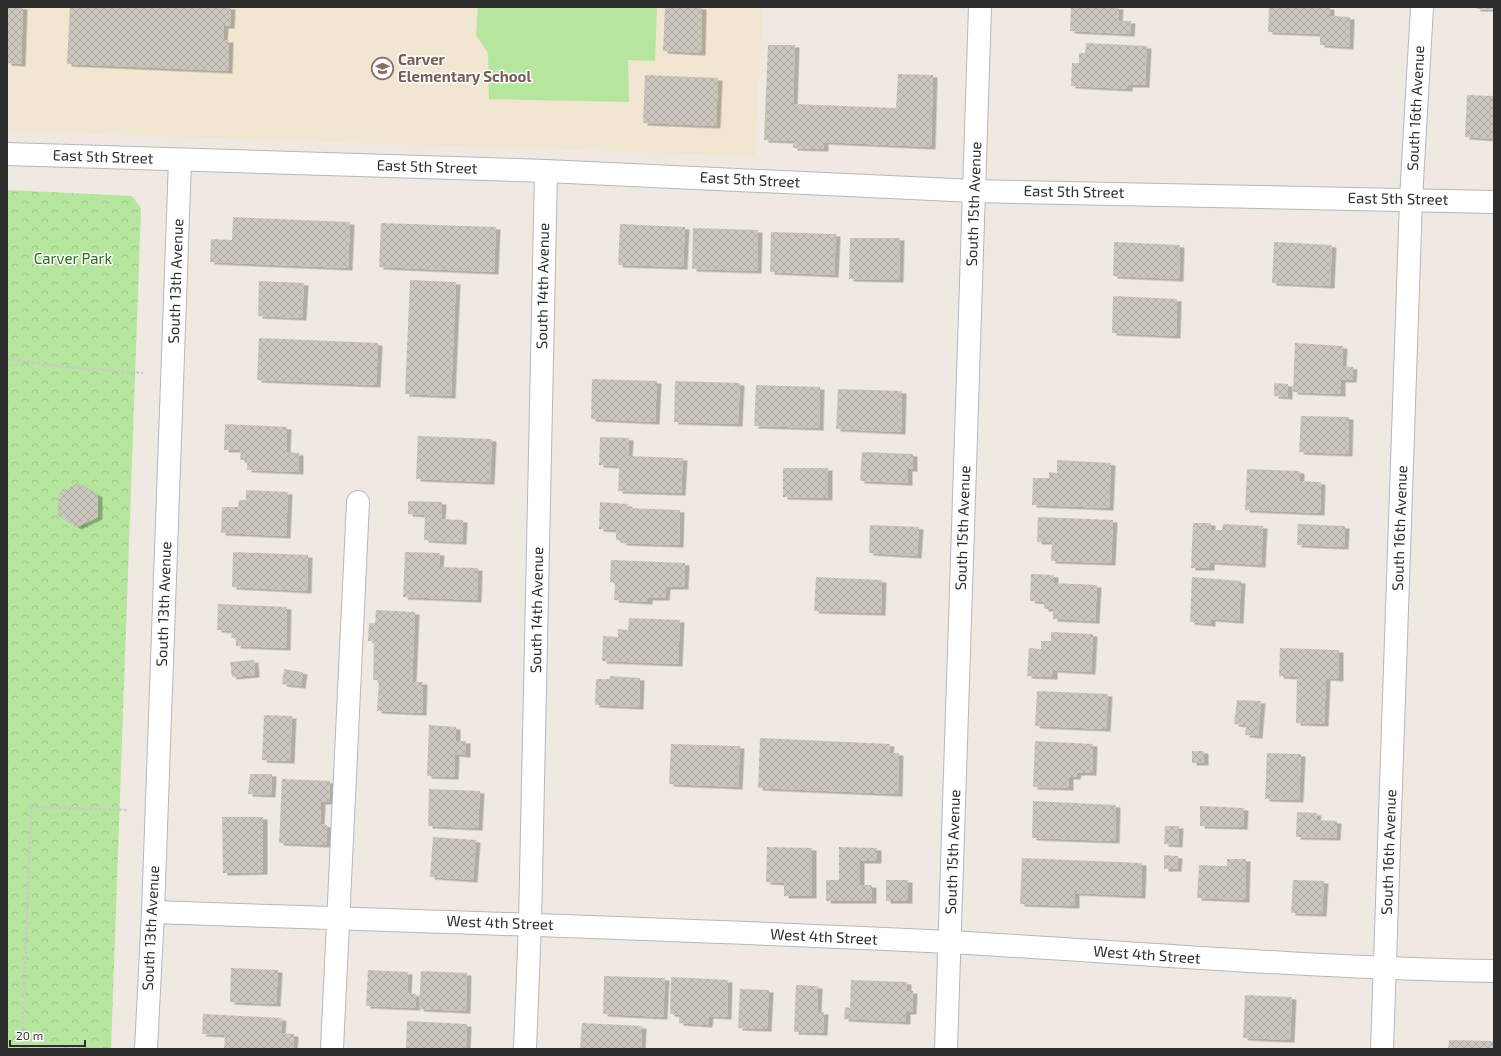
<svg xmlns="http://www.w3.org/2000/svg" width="1501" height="1056" viewBox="0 0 1501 1056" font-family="'Exo 2',sans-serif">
<defs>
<pattern id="forest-crowns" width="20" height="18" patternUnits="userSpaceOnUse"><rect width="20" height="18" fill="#b6e59e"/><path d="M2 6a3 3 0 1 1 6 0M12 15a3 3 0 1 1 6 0" fill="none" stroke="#9dc588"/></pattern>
<pattern id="building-cross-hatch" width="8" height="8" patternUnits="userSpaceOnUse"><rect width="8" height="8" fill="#cbc7bf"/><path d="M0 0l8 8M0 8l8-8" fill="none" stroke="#afaba4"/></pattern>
<filter id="shadow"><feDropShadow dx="4.5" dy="2.5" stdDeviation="0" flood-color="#0004"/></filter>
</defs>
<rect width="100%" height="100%" fill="#efe9e1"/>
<!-- education -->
<polygon fill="#f0e6d1" points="7,7 763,7 755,156 7,131"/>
<!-- grass -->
<polygon fill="#b6e59e" points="478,7 657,7 655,61 628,60 629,102 489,99 488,53 476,35"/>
<!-- forest -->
<polygon fill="url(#forest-crowns)" points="7,190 132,196 141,208 111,1049 7,1049"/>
<!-- building -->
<g fill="url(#building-cross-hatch)" filter="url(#shadow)">
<polygon points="7,7 23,7 21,64 7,63"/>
<polygon points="70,7 231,7 230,26 224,26 223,40 229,40 228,71 67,64"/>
<polygon points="665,7 702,7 701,53 663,51"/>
<polygon points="1071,7 1119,7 1118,21 1131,21 1130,34 1070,31"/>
<polygon points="1269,7 1330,7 1330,16 1350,17 1349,47 1320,45 1320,34 1268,32"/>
<rect x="1476" y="7" width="18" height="2"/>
<polygon points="1086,43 1147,46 1145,85 1128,85 1128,89 1071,86 1072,63 1079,63 1079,53 1085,53"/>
<polygon points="768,45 795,45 793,104 896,108 898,74 933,75 931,147 824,142 824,149 793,148 793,141 764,140"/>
<polygon points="645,75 718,78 716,126 643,123"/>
<polygon points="1467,95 1494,96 1494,139 1465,137"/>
<polygon points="233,217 350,222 348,268 210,262 211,239 232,240"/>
<polygon points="381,223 496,227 494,272 379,267"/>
<polygon points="620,224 685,227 683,267 618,265"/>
<polygon points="693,228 758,230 757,271 692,269"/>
<polygon points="771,232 836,234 834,275 770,272"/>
<polygon points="850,238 900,238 899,280 849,279"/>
<polygon points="1114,242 1180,245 1179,279 1113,276"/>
<polygon points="1274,242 1332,245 1330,286 1272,283"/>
<polygon points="410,280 456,282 451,396 405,394"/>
<polygon points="259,281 304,283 302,318 258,316"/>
<polygon points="1113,296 1177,299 1176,336 1112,333"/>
<polygon points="259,338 378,343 376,385 257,380"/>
<polygon points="1295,343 1343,346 1342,366 1353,367 1352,380 1341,380 1341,394 1293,392"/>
<polygon points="592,379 657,381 655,422 591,419"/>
<polygon points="675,381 740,383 738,424 674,422"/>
<polygon points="1274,383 1288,384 1288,397 1274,396"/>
<polygon points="756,385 820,387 819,428 754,426"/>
<polygon points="838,389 902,391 901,432 836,429"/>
<polygon points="1301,416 1349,417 1348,454 1299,452"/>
<polygon points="225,424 287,427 286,452 299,453 299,472 247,470 247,460 240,460 241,450 224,450"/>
<polygon points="418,436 492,439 490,482 416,479"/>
<polygon points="600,437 629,438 628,456 683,458 681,493 618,491 619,466 599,465"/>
<polygon points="862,452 913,454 913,469 908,469 908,483 860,481"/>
<polygon points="1057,460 1111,463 1109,508 1032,505 1033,478 1049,478 1049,472 1057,473"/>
<polygon points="783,468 828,468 828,498 783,497"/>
<polygon points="1247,469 1300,471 1300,481 1321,482 1320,513 1245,510"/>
<polygon points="78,483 98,495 98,517 77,527 58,515 59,493"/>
<polygon points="246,490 288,492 286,536 221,533 222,507 238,507 239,500 246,500"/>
<polygon points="408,501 442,502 441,519 463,520 462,542 424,540 425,515 408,514"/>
<polygon points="600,502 628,504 627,508 680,510 679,545 622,543 622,541 616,540 616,530 599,529"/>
<polygon points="1038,517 1113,520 1111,563 1051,561 1052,542 1037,542"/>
<polygon points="1193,523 1211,523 1211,530 1222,530 1223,524 1263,526 1261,565 1210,562 1210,568 1191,568"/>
<polygon points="1298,524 1345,526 1344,547 1297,545"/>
<polygon points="870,525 919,527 917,556 869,553"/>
<polygon points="233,552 308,555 307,591 232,587"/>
<polygon points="405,552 440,553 439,567 478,568 477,600 403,597"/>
<polygon points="611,560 685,563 684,587 666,587 665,598 648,598 648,602 614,600 615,583 610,582"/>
<polygon points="1031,574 1054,575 1054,583 1097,585 1095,621 1053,619 1053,609 1044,609 1044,602 1030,601"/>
<polygon points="816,577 882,580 881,613 814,611"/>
<polygon points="1192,577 1241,581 1239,621 1211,619 1211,624 1190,622"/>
<polygon points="218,604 287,607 286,648 236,646 236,638 231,638 232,631 217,630"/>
<polygon points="376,610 415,612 412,682 423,682 422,713 377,711 379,680 373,680 374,641 368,641 369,623 375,623"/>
<polygon points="629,618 680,620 678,664 602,661 603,636 618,637 618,629 628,630"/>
<polygon points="1051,632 1093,634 1091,672 1053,670 1053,677 1027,676 1029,648 1041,649 1041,641 1051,641"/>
<polygon points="1280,648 1339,650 1339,679 1326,678 1324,724 1296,723 1297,677 1279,676"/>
<polygon points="254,660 255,675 232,677 230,662"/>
<polygon points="284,669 303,672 301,686 282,684"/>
<polygon points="610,676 640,678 639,707 595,705 596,679 610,679"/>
<polygon points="1037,691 1108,694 1106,729 1035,726"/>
<polygon points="1237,700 1261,701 1258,736 1245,735 1246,725 1234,724"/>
<polygon points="264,715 292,716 290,761 262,760"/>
<polygon points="429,725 456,727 456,741 466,741 466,755 455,754 454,777 427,776"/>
<polygon points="760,738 890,744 889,753 899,753 898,794 758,788"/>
<polygon points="1035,741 1093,744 1092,773 1077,773 1076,777 1069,777 1069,788 1033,787"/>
<polygon points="671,744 740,746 738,787 669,784"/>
<rect x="1192" y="751" width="12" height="12"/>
<polygon points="1267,753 1301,754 1299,800 1265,799"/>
<polygon points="250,774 272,774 271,795 248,794"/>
<polygon points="282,779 330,781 329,802 321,802 320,824 327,825 326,845 279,843"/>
<polygon points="429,789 480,791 478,828 428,826"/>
<polygon points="1033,801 1116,805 1115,841 1032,838"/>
<polygon points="1200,806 1244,808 1243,827 1200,826"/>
<polygon points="1297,812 1317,813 1316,820 1337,821 1336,838 1296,837"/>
<polygon points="222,817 263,817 263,872 223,873"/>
<polygon points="1165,826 1179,826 1178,845 1164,844"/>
<polygon points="433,837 476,840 473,880 430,877"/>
<polygon points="767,847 812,848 812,896 784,896 784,883 766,882"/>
<polygon points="839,847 877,848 877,861 860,861 860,885 872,885 872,901 826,901 826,880 839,880"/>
<polygon points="1164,855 1178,856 1177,869 1164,869"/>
<polygon points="1022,858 1142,863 1141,896 1075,893 1075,906 1020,904"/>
<polygon points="1227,859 1246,859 1245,900 1197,898 1199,865 1227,866"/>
<rect x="886" y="880" width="22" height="21"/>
<polygon points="1293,880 1324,881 1322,914 1291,913"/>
<polygon points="231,968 278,970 276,1004 230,1002"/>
<polygon points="368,970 408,972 407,993 416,994 416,1008 366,1006"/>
<polygon points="421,971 467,973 466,1011 419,1009"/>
<polygon points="604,976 665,978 663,1017 603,1014"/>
<polygon points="671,977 728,980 727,1017 709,1016 708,1025 679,1023 679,1015 670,1014"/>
<polygon points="851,980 907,982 907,991 913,991 912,1012 906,1012 906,1022 844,1019 845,1007 850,1008"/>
<polygon points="796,985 818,986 817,1012 824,1012 823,1033 794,1032"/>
<polygon points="740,989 769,990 767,1029 738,1028"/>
<polygon points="1245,995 1292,997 1290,1040 1243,1038"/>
<polygon points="203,1014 282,1018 281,1033 294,1034 293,1049 224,1049 225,1035 202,1034"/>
<polygon points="407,1021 467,1024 466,1049 406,1048"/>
<polygon points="582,1023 642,1026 641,1049 580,1049"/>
<polygon points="1449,1040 1494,1041 1494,1049 1448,1049"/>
</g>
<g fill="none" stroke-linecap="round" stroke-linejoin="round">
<defs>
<g id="minor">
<polyline points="7,154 546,171 974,191 1494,202"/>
<path d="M153 912C418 921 683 929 948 942 1130 952 1312 968 1494 971"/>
<polyline points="146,1049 153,912 180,160"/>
<polyline points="332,1049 358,502"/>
<polyline points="525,1049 530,924 546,171"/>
<polyline points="946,1049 980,7"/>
<polyline points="1382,1049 1411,199 1422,7"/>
</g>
</defs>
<!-- minor casing -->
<use href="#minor" stroke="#b4b7c1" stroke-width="24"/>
<!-- path -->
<g stroke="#c9c9c9" stroke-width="2.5" stroke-dasharray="3 2" stroke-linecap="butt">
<polyline points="7,359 63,367 143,373"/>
<polyline points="7,982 24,983"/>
<polyline points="22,1046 100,1049"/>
<polyline points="22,1049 31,807 127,810"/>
</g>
<!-- minor -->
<use href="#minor" stroke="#fff" stroke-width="22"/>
</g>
<!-- icons -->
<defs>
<symbol id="school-ring" viewBox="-11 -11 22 22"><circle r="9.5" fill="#fff" stroke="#8d6e63" stroke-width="1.5"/><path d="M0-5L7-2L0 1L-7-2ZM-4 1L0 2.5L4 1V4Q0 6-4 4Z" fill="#8d6e63"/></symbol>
</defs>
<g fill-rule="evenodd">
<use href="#school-ring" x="370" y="56" width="25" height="25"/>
</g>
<g text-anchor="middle" stroke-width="3" stroke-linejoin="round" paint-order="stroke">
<!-- education labels -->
<g font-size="15" font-weight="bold" fill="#785e54" stroke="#fff" text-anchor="start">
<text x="398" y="65">Carver<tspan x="398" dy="17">Elementary School</tspan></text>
</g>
<!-- street labels -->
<g font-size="15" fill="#2e2e2e" stroke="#fff">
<text transform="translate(1416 108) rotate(-87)" y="5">South 16th Avenue</text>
<text transform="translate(103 157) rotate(2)" y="5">East 5th Street</text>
<text transform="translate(427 167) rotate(2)" y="5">East 5th Street</text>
<text transform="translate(750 180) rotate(3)" y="5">East 5th Street</text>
<text transform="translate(1074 192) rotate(1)" y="5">East 5th Street</text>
<text transform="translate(1398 199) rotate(1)" y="5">East 5th Street</text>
<text transform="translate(974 204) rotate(-88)" y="5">South 15th Avenue</text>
<text transform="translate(176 281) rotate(-88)" y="5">South 13th Avenue</text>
<text transform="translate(543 286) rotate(-89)" y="5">South 14th Avenue</text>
<text transform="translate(963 528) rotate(-88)" y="5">South 15th Avenue</text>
<text transform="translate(1400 528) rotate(-88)" y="5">South 16th Avenue</text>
<text transform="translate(164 604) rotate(-88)" y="5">South 13th Avenue</text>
<text transform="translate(537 610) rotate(-89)" y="5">South 14th Avenue</text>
<text transform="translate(953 852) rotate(-88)" y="5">South 15th Avenue</text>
<text transform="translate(1389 852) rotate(-88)" y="5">South 16th Avenue</text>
<text transform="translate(500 923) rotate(2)" y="5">West 4th Street</text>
<text transform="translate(151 928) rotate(-87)" y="5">South 13th Avenue</text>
<text transform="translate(824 937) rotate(3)" y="5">West 4th Street</text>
<text transform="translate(1147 955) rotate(4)" y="5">West 4th Street</text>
</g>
<!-- park labels -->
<g font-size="15" fill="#2c6e1b" stroke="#fff">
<text x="73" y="264">Carver Park</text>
</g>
</g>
<!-- border -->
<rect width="1501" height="1056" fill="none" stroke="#2e2e2e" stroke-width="16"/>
<!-- scale -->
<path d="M10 1040v6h75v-6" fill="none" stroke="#2e2e2e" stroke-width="2"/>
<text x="16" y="1040" font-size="12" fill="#2e2e2e" stroke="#ffffff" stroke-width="3" paint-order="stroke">20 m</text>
</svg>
